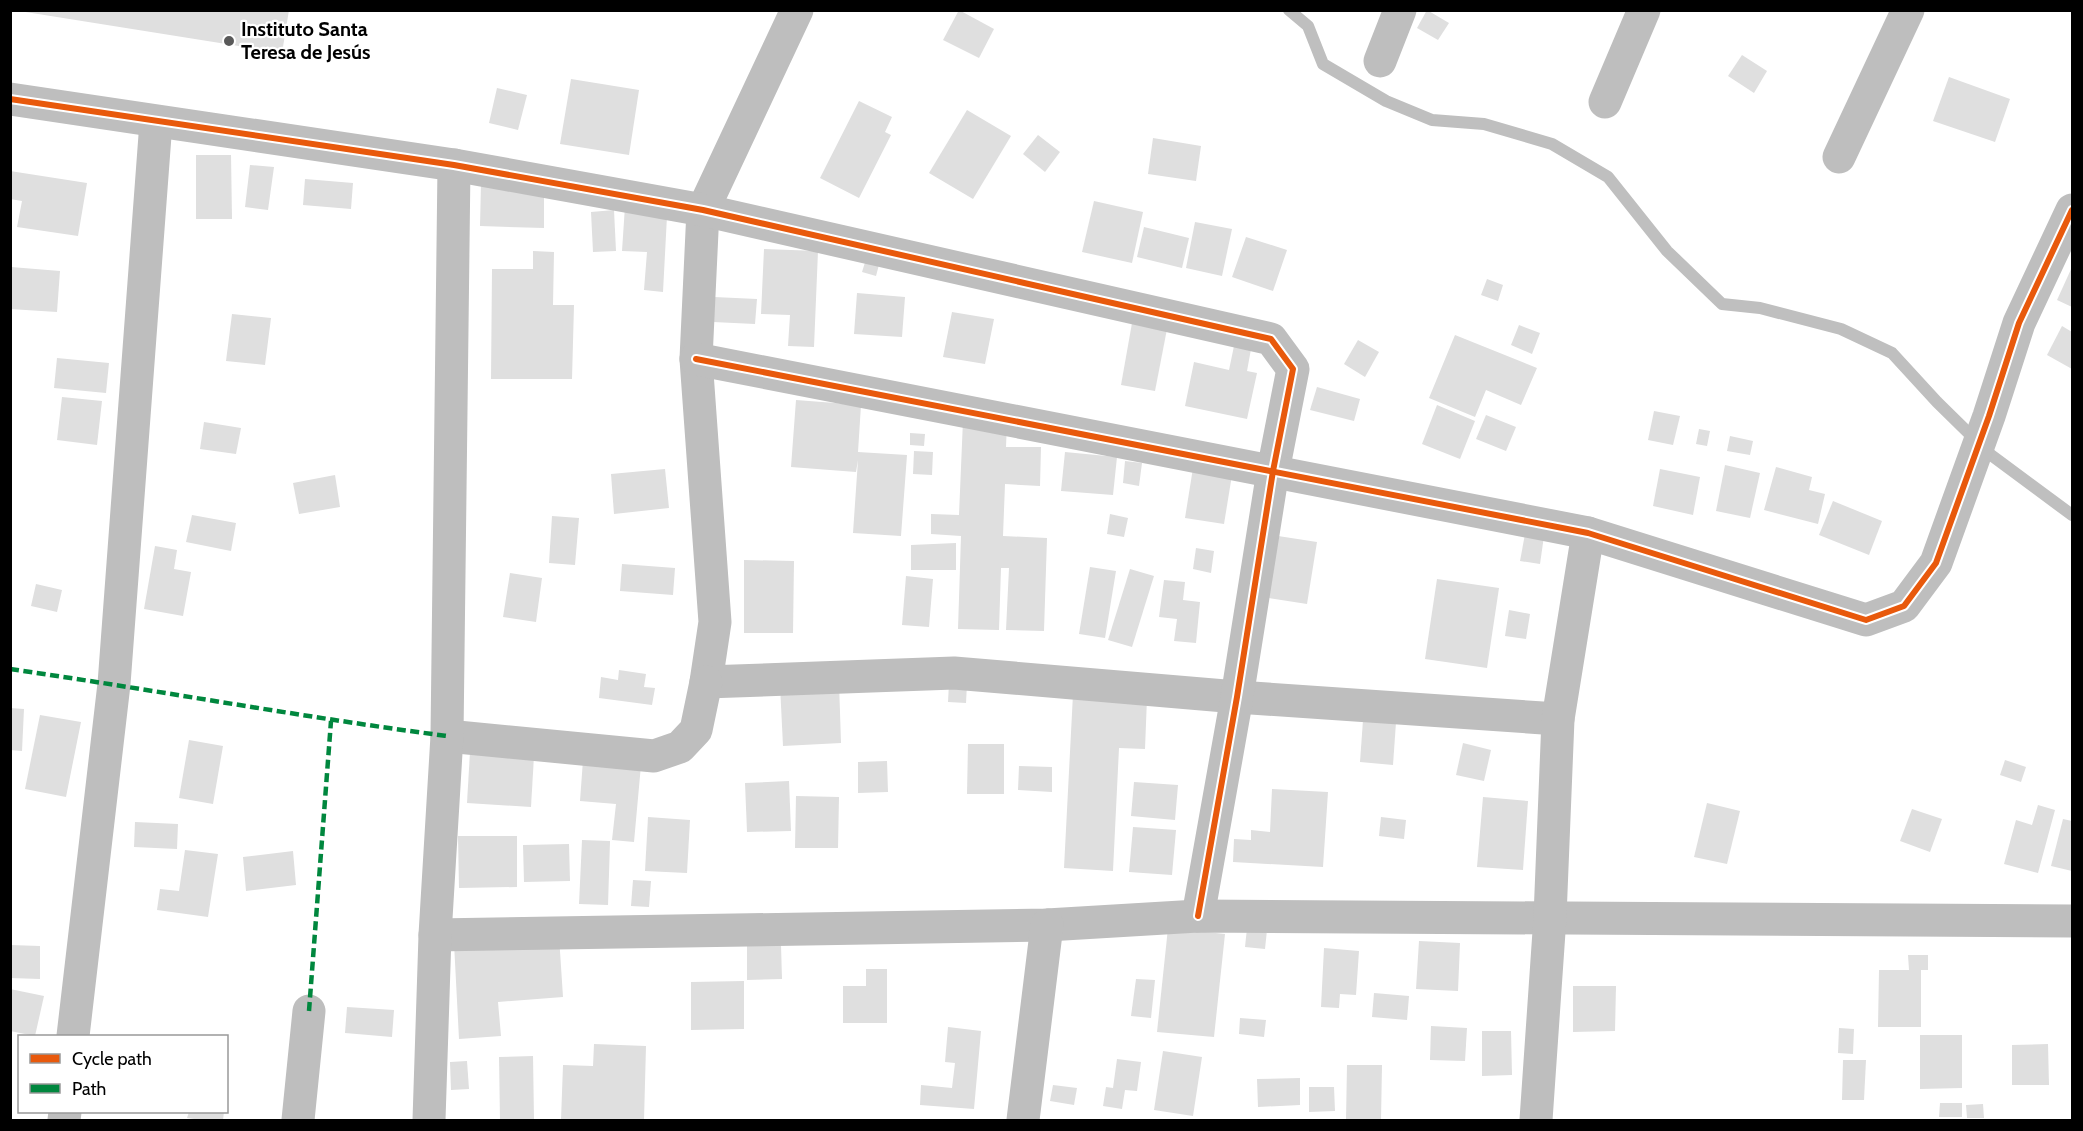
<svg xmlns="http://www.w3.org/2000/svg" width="2083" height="1131" viewBox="0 0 2083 1131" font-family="Cabin,sans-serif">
<rect width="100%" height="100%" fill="#fff"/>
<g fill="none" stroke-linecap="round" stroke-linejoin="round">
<!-- stream -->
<polyline stroke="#bfbfbf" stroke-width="12" points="1289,10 1308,26 1323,64 1386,101 1432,120 1484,124 1552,144 1608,177 1667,251 1722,304 1760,308 1841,329 1892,353 1937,402 1991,455 2072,515"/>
</g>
<!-- building -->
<g fill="#dfdfdf">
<polygon points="13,10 289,10 282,53"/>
<polygon points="959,10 994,29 979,58 943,40"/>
<polygon points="1427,10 1449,23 1438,40 1417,28"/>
<polygon points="1742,55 1767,71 1754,93 1728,76"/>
<polygon points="1949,77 2010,99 1995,142 1933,121"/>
<polygon points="571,79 639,90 629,155 560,144"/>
<polygon points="497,88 527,95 518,130 489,123"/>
<polygon points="859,101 892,117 885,132 891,135 859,198 820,178"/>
<polygon points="967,110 1011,136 973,199 929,173"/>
<polygon points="1038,135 1060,152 1045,172 1023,154"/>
<polygon points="1153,138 1201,146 1196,181 1148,174"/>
<polygon points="196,155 231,155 232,219 196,219"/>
<polygon points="250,165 274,167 268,210 245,207"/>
<polygon points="10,171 87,183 78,236 17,227 22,201 10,199"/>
<polygon points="305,179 353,183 351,209 303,205"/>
<polygon points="481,183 544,186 544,228 480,226"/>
<polygon points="1094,201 1143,212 1132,263 1082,252"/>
<polygon points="625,206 667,216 663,292 644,290 647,252 622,251"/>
<polygon points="614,210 616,251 593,252 591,212"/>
<polygon points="1195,222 1232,229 1222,276 1186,268"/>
<polygon points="1144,227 1189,238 1182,268 1137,257"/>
<polygon points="1246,237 1287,250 1273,291 1232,277"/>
<polygon points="764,249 818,251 814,347 788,346 790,315 761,314"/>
<polygon points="533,251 554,252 553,305 574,305 572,379 491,379 492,269 533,269"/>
<polygon points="867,256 880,261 876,276 862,272"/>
<polygon points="11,267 60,271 57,312 10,309"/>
<polygon points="2072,267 2072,307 2057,300"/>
<polygon points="1487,279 1503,285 1498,301 1481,295"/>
<polygon points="857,293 905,297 902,337 854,334"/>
<polygon points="714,297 757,299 755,324 713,322"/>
<polygon points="952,312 994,319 985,364 943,357"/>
<polygon points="232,314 271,318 265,365 226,361"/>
<polygon points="1132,323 1167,329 1155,391 1121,385"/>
<polygon points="1519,325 1540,333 1532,354 1511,345"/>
<polygon points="2062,326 2072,332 2072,369 2047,355"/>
<polygon points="1455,335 1537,368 1521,405 1486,390 1475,417 1429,398"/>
<polygon points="1358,340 1379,352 1365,377 1344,364"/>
<polygon points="1234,346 1251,349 1247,371 1257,373 1247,419 1185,406 1194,362 1229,370"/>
<polygon points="57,358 109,363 106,393 54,388"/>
<polygon points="1317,387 1360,399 1354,421 1310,410"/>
<polygon points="62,397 102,401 97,445 57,440"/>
<polygon points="796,400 861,405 858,452 907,455 901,536 853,533 858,460 856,472 791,467"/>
<polygon points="1437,405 1475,421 1460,459 1422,444"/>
<polygon points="1654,411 1680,416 1673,445 1648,440"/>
<polygon points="1486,415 1516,427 1506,451 1476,439"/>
<polygon points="963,420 1007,422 1006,447 1041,447 1040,486 1005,484 1003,536 1047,538 1044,631 1006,630 1009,568 1001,568 999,630 958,629 961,536 931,534 931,514 959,515"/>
<polygon points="204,422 241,428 236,454 200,449"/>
<polygon points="1699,429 1710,431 1707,446 1696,444"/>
<polygon points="910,433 925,434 924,446 910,445"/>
<polygon points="1730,436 1753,441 1750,455 1727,451"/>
<polygon points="914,451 933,452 932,475 913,474"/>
<polygon points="1065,452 1117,457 1113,495 1061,491"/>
<polygon points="1125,461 1142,463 1139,486 1123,483"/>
<polygon points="1725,465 1760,473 1750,518 1716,511"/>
<polygon points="1776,467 1812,477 1809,490 1825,494 1818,524 1764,510"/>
<polygon points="1193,468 1232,475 1224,524 1185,518"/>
<polygon points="665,469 669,508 614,514 611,474"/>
<polygon points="1660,469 1700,477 1693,515 1653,506"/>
<polygon points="335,475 340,507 299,514 293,483"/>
<polygon points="1833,501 1882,521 1869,555 1819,535"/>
<polygon points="1110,514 1128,518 1124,537 1107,534"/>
<polygon points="192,515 236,523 231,551 186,542"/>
<polygon points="552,516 579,518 575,565 549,563"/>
<polygon points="1266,534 1317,542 1307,604 1255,596"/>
<polygon points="1525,534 1544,536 1540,564 1520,561"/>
<polygon points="956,543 956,570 911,570 911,545"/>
<polygon points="155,546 177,550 174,569 191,572 183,616 144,609"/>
<polygon points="1196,548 1214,551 1211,573 1193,569"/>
<polygon points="744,560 794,561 793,633 744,633"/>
<polygon points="622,564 675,568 673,595 620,591"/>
<polygon points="1090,567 1116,571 1105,638 1079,634"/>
<polygon points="1130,569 1154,576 1132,647 1108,640"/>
<polygon points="510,573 542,578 536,622 503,617"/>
<polygon points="906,576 933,579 929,627 902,625"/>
<polygon points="1437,579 1499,588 1487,668 1425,659"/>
<polygon points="1164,580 1185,582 1183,600 1200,602 1196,643 1174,641 1177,619 1159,617"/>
<polygon points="36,584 62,590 57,612 31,606"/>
<polygon points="1509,610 1530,614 1526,639 1505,636"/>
<polygon points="619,670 646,674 644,687 655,688 652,705 599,698 601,677 618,680"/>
<polygon points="839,682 841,743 783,746 780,685"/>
<polygon points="949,683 967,684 966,703 948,702"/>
<polygon points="1073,694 1147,698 1145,749 1119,748 1113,871 1064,868"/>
<polygon points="1364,706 1397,708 1393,765 1360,762"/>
<polygon points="10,708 24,709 22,751 10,750"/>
<polygon points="40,715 81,722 66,797 25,789"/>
<polygon points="189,740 223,746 213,804 179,798"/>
<polygon points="1463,743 1491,750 1484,781 1456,775"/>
<polygon points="968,744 1004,744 1004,794 967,794"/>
<polygon points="470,752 534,756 531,807 467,803"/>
<polygon points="583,760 641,765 634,842 612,840 616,804 580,801"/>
<polygon points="2005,760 2026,767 2021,782 2000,775"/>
<polygon points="887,761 888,792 858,793 858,762"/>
<polygon points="1019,766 1052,767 1052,792 1018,790"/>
<polygon points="789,781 791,831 747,832 745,783"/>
<polygon points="1134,782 1178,785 1175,820 1131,816"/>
<polygon points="1272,789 1328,792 1323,867 1233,862 1234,839 1251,840 1251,830 1270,832"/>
<polygon points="796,796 839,797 838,848 795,848"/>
<polygon points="1483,797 1528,801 1523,870 1477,867"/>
<polygon points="1707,803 1740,811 1727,864 1694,857"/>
<polygon points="2038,805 2055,810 2038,873 2004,864 2016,820 2032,825"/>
<polygon points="1912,809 1942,819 1930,852 1900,841"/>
<polygon points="648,817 690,820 687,873 645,871"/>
<polygon points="1381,817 1406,820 1404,839 1379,836"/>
<polygon points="2063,819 2072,821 2072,871 2051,866"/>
<polygon points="135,822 178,824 177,849 134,847"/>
<polygon points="1133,827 1176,830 1172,875 1129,872"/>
<polygon points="458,836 517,836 517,887 459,888"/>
<polygon points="582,840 610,841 608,905 579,904"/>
<polygon points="569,844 570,881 524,882 523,845"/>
<polygon points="185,850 218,854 208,917 157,910 160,889 179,891"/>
<polygon points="293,851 296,885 246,891 243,857"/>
<polygon points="633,880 651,881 649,907 631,906"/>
<polygon points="1168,928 1225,934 1214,1037 1157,1032"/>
<polygon points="1247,928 1267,930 1265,949 1245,947"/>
<polygon points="559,936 563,997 498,1002 501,1036 459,1039 454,943"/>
<polygon points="1419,941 1460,943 1458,991 1416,989"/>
<polygon points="10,945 40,946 40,979 10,978"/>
<polygon points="781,945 782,979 747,980 747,946"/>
<polygon points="1324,948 1359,951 1356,995 1340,994 1339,1008 1321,1007"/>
<polygon points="1908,955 1928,955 1928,970 1921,970 1921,1027 1878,1027 1879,970 1909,970"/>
<polygon points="866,969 887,969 887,1023 843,1023 843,986 866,986"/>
<polygon points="1136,979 1155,980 1151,1018 1131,1016"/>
<polygon points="744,981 744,1029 691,1030 691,982"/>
<polygon points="1573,986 1616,986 1615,1031 1573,1032"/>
<polygon points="10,989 44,996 35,1036 10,1031"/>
<polygon points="1374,993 1409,996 1407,1020 1372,1017"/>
<polygon points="347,1007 394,1010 392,1037 345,1033"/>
<polygon points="1240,1018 1266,1020 1264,1037 1239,1034"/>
<polygon points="1431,1026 1467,1028 1465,1061 1430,1060"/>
<polygon points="948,1027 981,1031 974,1109 920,1105 921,1085 952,1088 955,1063 945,1062"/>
<polygon points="1839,1028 1854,1029 1853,1054 1838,1053"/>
<polygon points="1482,1031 1511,1031 1512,1075 1482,1076"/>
<polygon points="1920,1035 1962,1035 1962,1088 1920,1089"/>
<polygon points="594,1044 646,1046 644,1120 561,1120 563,1065 593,1066"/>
<polygon points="2048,1044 2049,1085 2012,1085 2012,1045"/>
<polygon points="1163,1051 1202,1057 1193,1116 1154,1110"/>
<polygon points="533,1056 534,1120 500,1120 499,1057"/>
<polygon points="1117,1059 1141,1062 1137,1091 1125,1090 1122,1109 1103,1106 1106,1087 1113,1088"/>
<polygon points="1843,1060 1866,1060 1864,1100 1842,1100"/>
<polygon points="467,1061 469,1089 451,1090 450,1062"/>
<polygon points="1347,1065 1382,1065 1381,1120 1346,1120"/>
<polygon points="1300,1078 1300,1105 1258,1107 1257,1079"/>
<polygon points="1053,1085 1077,1088 1074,1105 1050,1101"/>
<polygon points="1309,1087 1334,1087 1335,1111 1309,1112"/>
<polygon points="1940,1103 1962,1103 1962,1117 1939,1117"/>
<polygon points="1983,1104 1984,1118 1967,1118 1966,1105"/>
<polygon points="189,1112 224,1112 223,1120 201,1120 187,1118"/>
</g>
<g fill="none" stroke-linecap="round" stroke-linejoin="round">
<!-- minor -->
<g stroke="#bebebe" stroke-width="33">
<polyline points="797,10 703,210 696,359 715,622 706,682 954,673 1237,697 1558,719"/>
<polyline points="1380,61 1400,10"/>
<polyline points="10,99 454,165 703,210 1271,339 1293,369 1273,471 1237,697 1198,916"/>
<polyline points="1605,102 1644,10"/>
<polyline points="1839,157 1908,10"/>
<polyline points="696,359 1588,533 1866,620 1904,606 1936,563 1989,416 2019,323 2072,210"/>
<polyline points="447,736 654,756 680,747 696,730 706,682"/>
<polyline points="435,935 1047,925 1198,916 2072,921"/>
<polyline points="73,1036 114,684 156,122"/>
<polyline points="64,1120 65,1112"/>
<polyline points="298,1120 309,1011"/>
<polyline points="429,1120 435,935 447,736 454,165"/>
<polyline points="1023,1120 1047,925"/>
<polyline points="1536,1120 1550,917 1558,719 1588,533"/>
</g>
<!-- quiet -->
<g stroke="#00873e" stroke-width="4.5" stroke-dasharray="9 4.5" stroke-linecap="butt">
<path d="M10 669C156 690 301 717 447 736"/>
<polyline points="309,1011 331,721"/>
</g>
<defs>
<g id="cycleway">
<polyline points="10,99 454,165 703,210 1271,339 1293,369 1273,471 1237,697 1198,916"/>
<polyline points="696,359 1588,533 1866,620 1904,606 1936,563 1989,416 2019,323 2072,210"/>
</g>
</defs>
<!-- cycleway casing -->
<use href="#cycleway" stroke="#fff" stroke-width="10"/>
<!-- cycleway -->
<use href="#cycleway" stroke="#e8590c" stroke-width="6"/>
</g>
<!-- markers -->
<circle fill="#595959" stroke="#fff" stroke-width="2" cx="229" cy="41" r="6"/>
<g text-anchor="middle" stroke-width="4.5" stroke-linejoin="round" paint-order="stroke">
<!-- poi labels -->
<g font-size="20" font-weight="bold" fill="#000" stroke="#fff" text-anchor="start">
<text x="241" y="36">Instituto Santa<tspan x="241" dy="23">Teresa de Jesús</tspan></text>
</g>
</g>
<!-- border -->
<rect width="2083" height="1131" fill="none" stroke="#000000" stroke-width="24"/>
<!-- legend -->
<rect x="18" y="1035" width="210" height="78" fill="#ffffff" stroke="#999999" stroke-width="1.5"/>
<rect x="30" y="1054" width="30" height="9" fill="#e8590c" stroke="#999999" stroke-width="1.5"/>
<text x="72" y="1065" font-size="18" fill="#000000">Cycle path</text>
<rect x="30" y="1084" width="30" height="9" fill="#00873e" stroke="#999999" stroke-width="1.5"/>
<text x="72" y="1095" font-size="18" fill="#000000">Path</text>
</svg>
